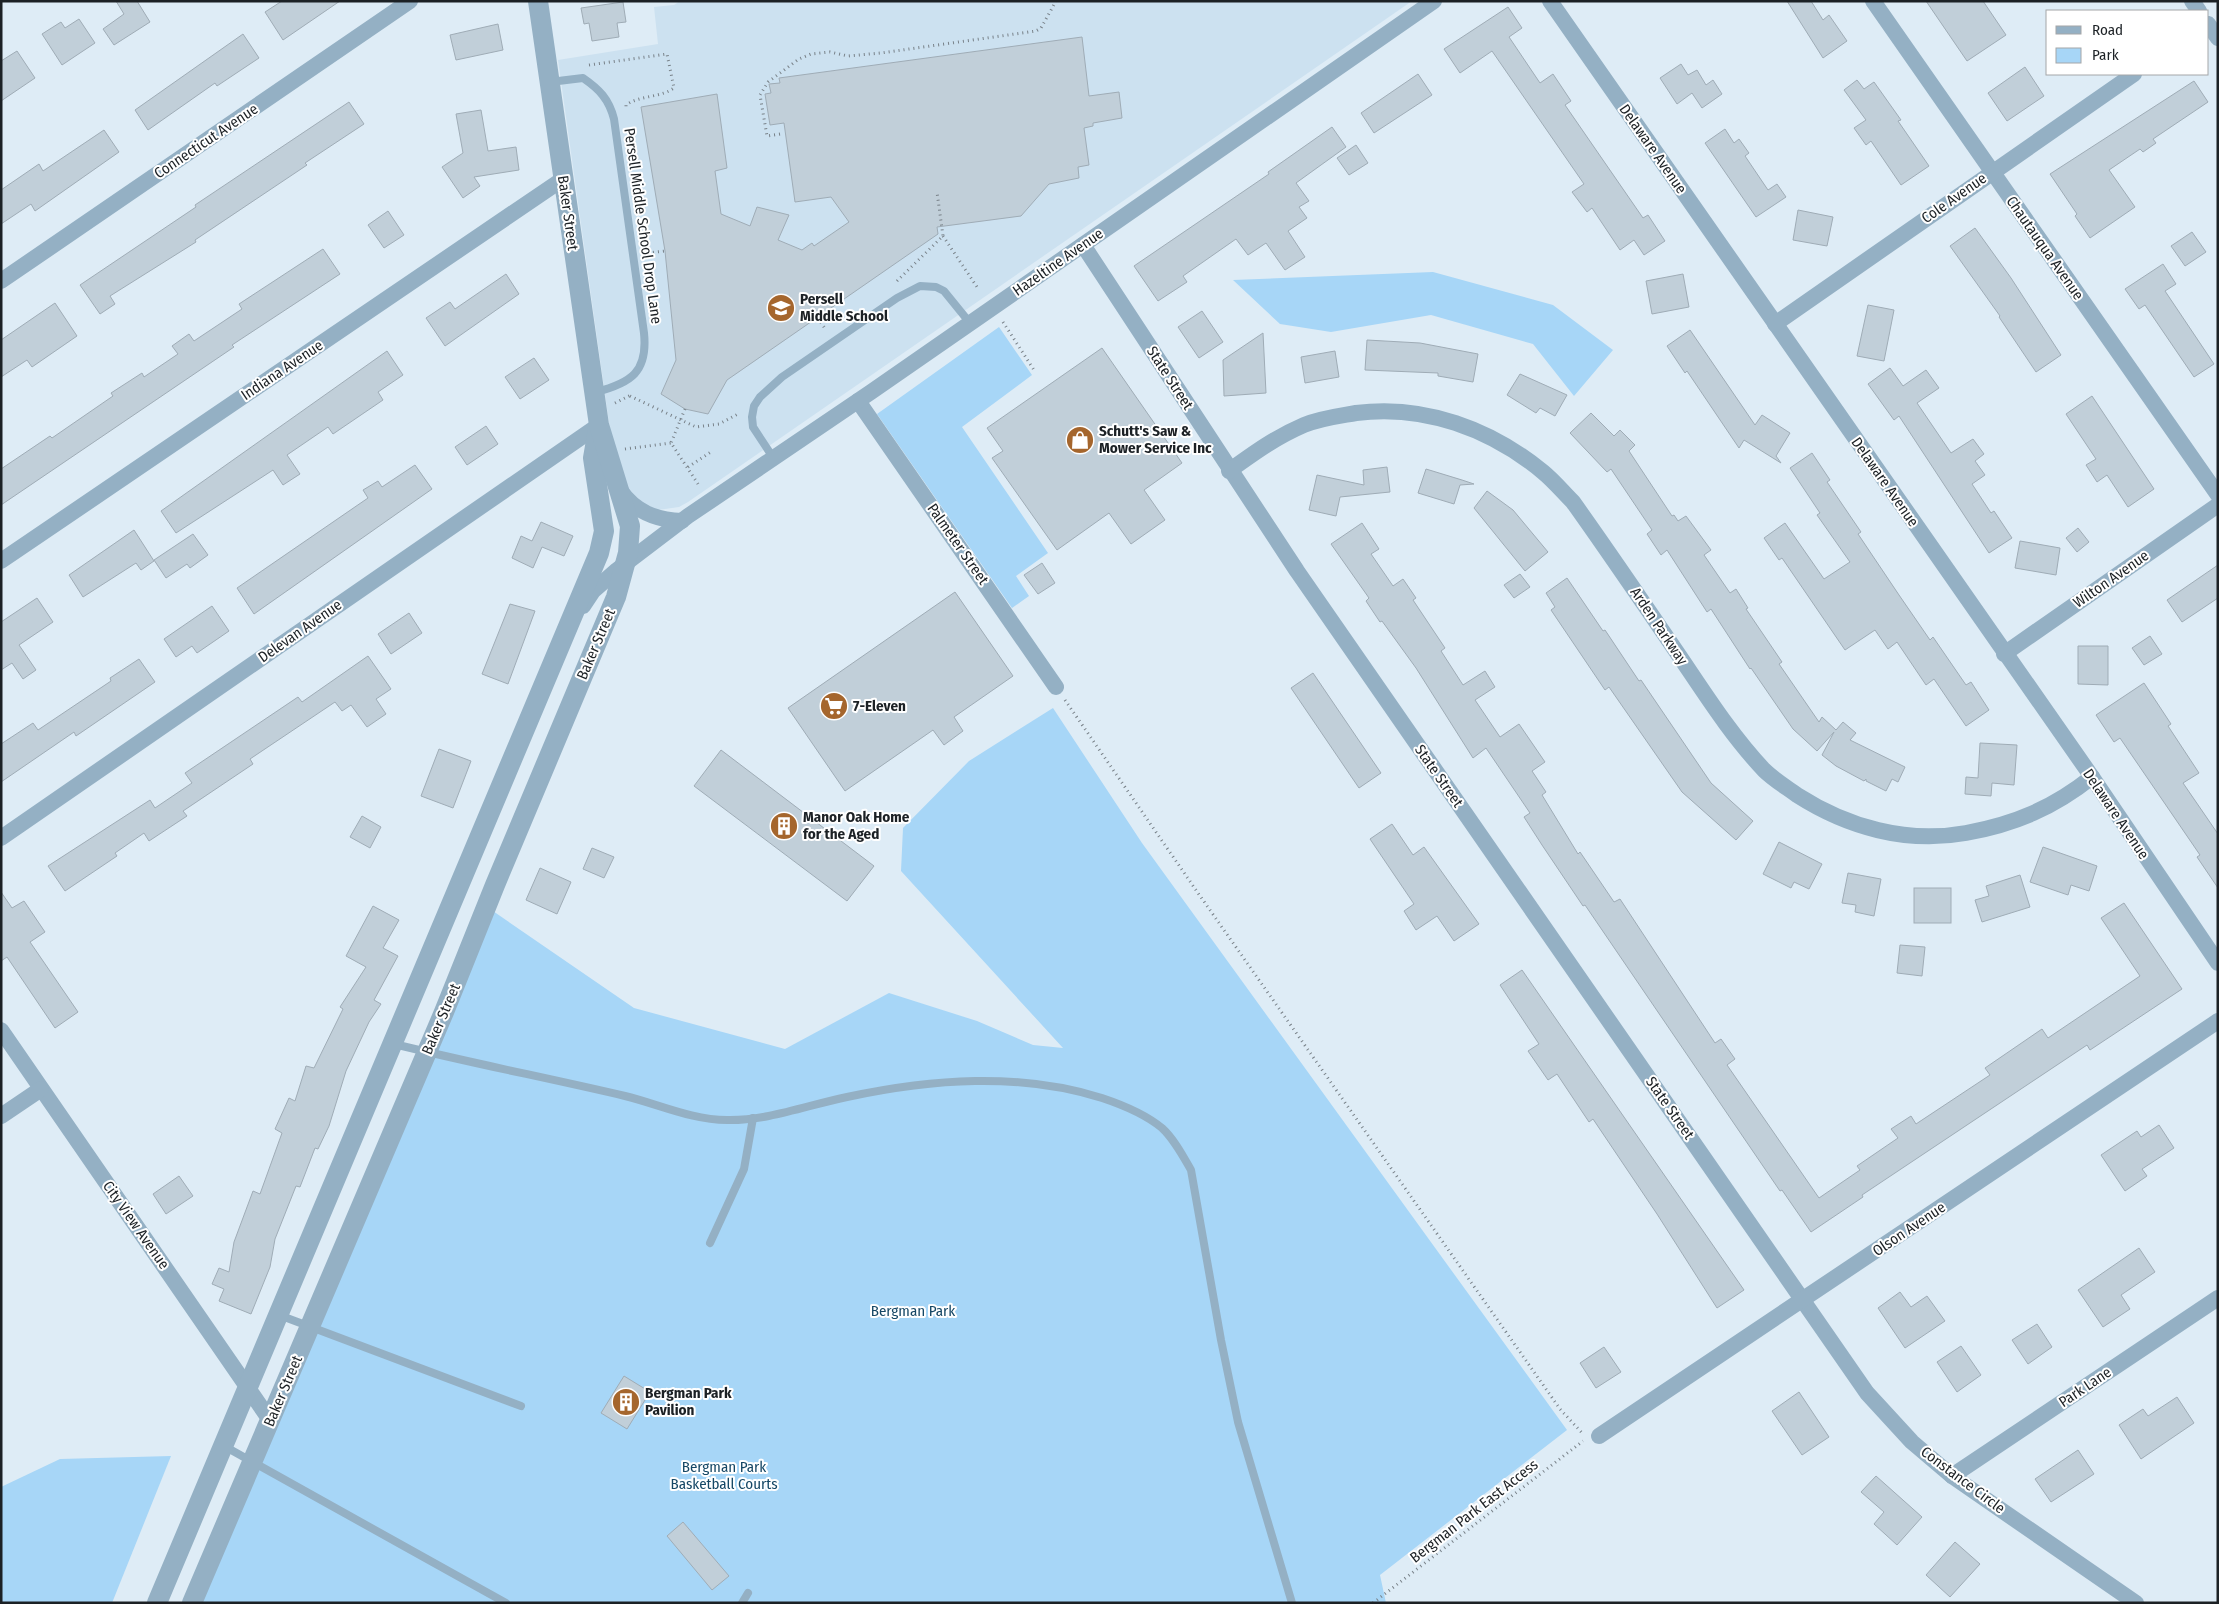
<svg xmlns="http://www.w3.org/2000/svg" width="2219" height="1604" viewBox="0 0 2219 1604" font-family="'Fira Sans Condensed',sans-serif">
<rect width="100%" height="100%" fill="#deecf6"/>
<!-- built -->
<polygon fill="#cce1f0" points="680,1 1412,1 688,502 679,507 658,510 648,509 617,480 558,60 658,44 654,7 674,5"/>
<!-- green -->
<g fill="#a7d6f7">
<polygon points="1433,272 1553,305 1613,350 1574,396 1533,344 1431,315 1331,332 1280,324 1233,280"/>
<polygon points="999,327 1032,375 962,427 1048,553 1016,576 1029,596 1012,608 877,414"/>
<polygon points="1053,708 1142,843 1567,1430 1380,1575 1386,1603 200,1603 490,909 634,1008 785,1049 889,993 977,1021 1033,1045 1063,1048 901,871 903,828 969,761"/>
<polygon points="171,1456 112,1603 1,1603 1,1487 60,1459"/>
</g>
<!-- building -->
<g fill="#c1cfd9" stroke="#9facb6">
<polygon points="116,1 137,1 150,22 114,45 103,29 124,14"/>
<polygon points="282,1 340,1 283,40 265,12"/>
<polygon points="1787,1 1811,1 1823,20 1829,15 1847,41 1823,58"/>
<polygon points="1926,1 1983,1 2006,35 1967,61"/>
<polygon points="623,2 626,22 617,23 619,37 592,41 589,23 584,24 581,8"/>
<polygon points="1508,7 1522,28 1509,37 1540,83 1553,74 1571,101 1565,105 1643,218 1648,215 1665,241 1644,255 1634,240 1620,250 1592,208 1587,212 1572,192 1584,184 1492,51 1460,73 1444,49"/>
<polygon points="79,19 95,43 62,65 42,34 61,22 65,28"/>
<polygon points="498,24 503,50 456,60 450,35"/>
<polygon points="243,34 259,58 217,86 215,83 148,130 135,110"/>
<polygon points="1082,37 1089,96 1119,92 1122,118 1093,123 1093,126 1084,128 1089,165 1078,167 1079,178 1049,184 1021,216 937,227 938,234 727,380 708,414 685,409 661,394 676,360 665,251 641,107 717,94 727,168 715,171 721,214 750,226 757,207 789,215 778,240 802,250 812,243 814,246 849,222 831,197 795,202 784,123 770,125 765,94 771,93 769,84 780,83 779,78"/>
<polygon points="17,51 35,78 1,101 1,61"/>
<polygon points="1681,64 1688,75 1697,70 1706,85 1713,80 1722,94 1702,108 1692,93 1677,104 1660,78"/>
<polygon points="2025,67 2044,96 2007,121 1988,93"/>
<polygon points="1418,74 1432,95 1374,133 1361,113"/>
<polygon points="1857,80 1864,89 1874,82 1901,120 1898,121 1929,166 1901,185 1871,141 1866,145 1854,128 1866,120 1844,90"/>
<polygon points="2194,81 2208,102 2153,139 2156,143 2143,152 2140,149 2109,170 2135,207 2090,238 2075,216 2077,214 2050,174"/>
<polygon points="349,102 364,124 305,163 307,165 195,240 196,242 110,296 115,304 100,314 80,285 196,207 195,205"/>
<polygon points="481,110 488,151 516,147 519,170 474,177 480,186 463,198 442,167 463,153 456,114"/>
<polygon points="1332,127 1346,147 1296,183 1309,201 1299,207 1307,218 1288,231 1305,257 1285,270 1266,243 1248,255 1236,239 1183,276 1187,282 1158,301 1134,266 1269,174 1268,172"/>
<polygon points="1725,129 1734,143 1739,139 1749,153 1745,156 1768,190 1777,184 1786,197 1756,217 1705,143"/>
<polygon points="104,130 119,152 35,211 31,204 1,224 1,190 39,164 43,171"/>
<polygon points="1356,145 1368,163 1349,175 1337,158"/>
<polygon points="1798,210 1833,217 1827,246 1793,240"/>
<polygon points="388,211 404,235 384,248 368,225"/>
<polygon points="1975,228 2011,278 2061,355 2036,372 1999,317 2000,316 1950,246"/>
<polygon points="2192,232 2206,252 2185,266 2171,246"/>
<polygon points="323,249 340,274 232,345 234,347 1,505 1,469 50,436 52,438 113,396 111,393 142,373 144,377 178,354 172,346 189,334 194,341 242,309 239,304"/>
<polygon points="2163,264 2176,284 2165,291 2214,364 2194,377 2145,305 2139,309 2125,289"/>
<polygon points="506,274 519,294 445,346 426,318 450,302 455,309"/>
<polygon points="1683,274 1689,307 1652,314 1646,281"/>
<polygon points="55,303 77,336 32,367 27,360 1,377 1,340"/>
<polygon points="1868,305 1894,310 1884,361 1857,356"/>
<polygon points="1202,311 1223,342 1199,358 1178,327"/>
<polygon points="1690,330 1755,425 1762,415 1790,433 1776,456 1781,463 1744,440 1739,448 1687,371 1685,373 1667,346"/>
<polygon points="1263,333 1266,393 1224,396 1223,360"/>
<polygon points="1367,340 1420,343 1478,354 1473,382 1438,376 1438,373 1365,370"/>
<polygon points="1102,348 1182,463 1144,490 1165,520 1131,544 1109,513 1057,550 992,458 1003,451 987,428"/>
<polygon points="387,351 403,375 378,392 383,400 333,434 328,427 287,455 300,474 283,485 273,470 176,533 161,511"/>
<polygon points="1335,351 1339,377 1305,383 1301,357"/>
<polygon points="534,358 549,380 520,399 505,377"/>
<polygon points="1890,368 1903,386 1926,370 1939,388 1917,403 1951,453 1973,439 1984,454 1975,461 1985,475 1972,484 1991,513 1994,511 2012,538 1989,553 1899,416 1894,420 1868,384"/>
<polygon points="1520,374 1567,395 1555,416 1540,408 1536,413 1507,395"/>
<polygon points="2092,396 2154,489 2128,507 2107,475 2097,482 2086,465 2096,459 2066,414"/>
<polygon points="1591,413 1614,436 1620,430 1635,445 1629,451 1672,516 1674,515 1678,521 1686,516 1711,550 1704,555 1730,593 1736,589 1748,608 1746,609 1782,662 1779,664 1819,722 1822,717 1836,730 1843,722 1856,733 1850,740 1905,767 1898,782 1892,779 1886,791 1866,781 1866,779 1864,781 1836,766 1822,755 1834,732 1817,751 1793,729 1751,668 1750,669 1711,609 1707,612 1667,550 1661,555 1647,534 1652,530 1611,469 1607,472 1570,433"/>
<polygon points="486,426 498,444 467,465 455,447"/>
<polygon points="1812,453 1830,480 1827,482 1861,532 1858,534 1899,595 1930,640 1933,637 1966,685 1971,682 1989,710 1966,726 1934,679 1926,685 1897,642 1888,649 1875,630 1845,650 1782,558 1779,560 1764,538 1785,523 1824,579 1850,562 1817,515 1820,513 1790,468"/>
<polygon points="415,465 432,489 254,614 237,588 368,498 363,490 378,481 382,487"/>
<polygon points="1387,467 1390,492 1340,497 1336,516 1309,510 1317,475 1364,485 1363,470"/>
<polygon points="1426,469 1462,480 1474,484 1460,485 1454,504 1418,493"/>
<polygon points="1487,491 1513,510 1548,552 1525,571 1474,508"/>
<polygon points="541,522 573,536 564,556 542,547 533,568 512,558 521,536 532,541"/>
<polygon points="1362,523 1379,549 1371,554 1393,586 1403,579 1416,598 1413,600 1445,648 1441,651 1463,685 1485,671 1495,687 1475,700 1500,737 1519,724 1545,762 1532,771 1546,792 1542,795 1578,854 1580,852 1614,902 1620,899 1715,1043 1721,1039 1735,1059 1727,1065 1819,1198 1860,1170 1857,1166 1898,1138 1891,1129 1911,1116 1916,1124 1990,1075 1985,1068 2042,1029 2048,1038 2140,976 2101,918 2124,903 2182,989 2090,1050 2087,1045 1862,1195 1863,1197 1811,1232 1782,1190 1780,1191 1585,905 1583,906 1542,845 1524,817 1530,813 1486,748 1473,758 1416,668 1382,621 1380,622 1366,601 1369,598 1331,544"/>
<polygon points="2078,528 2089,542 2077,552 2066,538"/>
<polygon points="134,530 154,561 141,570 136,563 83,597 69,575"/>
<polygon points="193,534 208,555 190,568 187,564 166,578 154,560"/>
<polygon points="2020,541 2060,548 2056,575 2015,568"/>
<polygon points="1042,563 1055,583 1038,594 1024,575"/>
<polygon points="2218,565 2218,598 2182,622 2167,600"/>
<polygon points="1520,574 1530,587 1514,598 1504,585"/>
<polygon points="1567,578 1603,631 1605,630 1639,681 1641,680 1711,783 1753,821 1736,840 1682,792 1609,687 1605,690 1551,610 1555,607 1546,593"/>
<polygon points="955,592 1013,676 954,717 963,731 944,745 933,730 845,791 788,708"/>
<polygon points="37,598 53,622 19,645 36,670 23,679 12,663 1,670 1,622"/>
<polygon points="510,604 535,611 508,684 482,674"/>
<polygon points="212,606 229,631 197,653 192,646 176,657 164,639"/>
<polygon points="409,613 422,633 391,654 378,634"/>
<polygon points="2150,636 2162,654 2144,665 2132,648"/>
<polygon points="2078,646 2108,646 2108,685 2078,684"/>
<polygon points="368,656 391,689 376,699 386,714 367,727 351,705 342,711 335,702 250,759 253,764 183,811 187,816 149,841 144,833 115,853 117,856 65,891 48,866 150,800 155,808 192,783 185,773 298,697 302,702"/>
<polygon points="139,659 155,682 76,736 74,732 1,782 1,744 33,723 38,730 111,681 110,678"/>
<polygon points="1313,673 1381,773 1359,788 1291,688"/>
<polygon points="2144,683 2171,724 2168,726 2199,773 2183,783 2218,834 2218,888 2197,857 2200,855 2120,738 2114,742 2096,715"/>
<polygon points="1980,743 2017,745 2014,785 1992,783 1991,796 1965,794 1966,777 1978,778"/>
<polygon points="439,749 471,761 453,808 421,796"/>
<polygon points="721,750 874,866 847,901 694,786"/>
<polygon points="362,816 381,827 370,848 350,837"/>
<polygon points="1392,824 1413,855 1424,847 1479,924 1454,941 1437,916 1416,930 1404,911 1414,904 1370,839"/>
<polygon points="1779,842 1822,864 1809,889 1794,882 1791,888 1763,874"/>
<polygon points="2043,847 2097,866 2089,891 2071,885 2068,895 2030,882"/>
<polygon points="592,848 614,857 604,878 583,869"/>
<polygon points="540,868 571,882 557,914 526,900"/>
<polygon points="1848,873 1881,879 1874,916 1855,912 1856,905 1842,903"/>
<polygon points="2020,875 2030,907 1982,922 1975,900 1989,896 1986,886"/>
<rect x="1914" y="888" width="37" height="35"/>
<polygon points="1,892 12,908 24,901 45,932 30,942 78,1012 55,1028 7,957 1,961"/>
<polygon points="373,906 399,920 383,948 398,956 374,1000 381,1004 369,1022 346,1071 329,1126 318,1149 315,1148 300,1187 296,1186 275,1239 270,1267 251,1314 219,1301 224,1289 212,1284 219,1268 229,1272 234,1242 253,1191 260,1194 282,1133 275,1129 289,1098 295,1101 306,1066 314,1068 343,1009 340,1007 366,967 346,956"/>
<polygon points="1900,945 1925,947 1922,976 1897,973"/>
<polygon points="1522,970 1744,1290 1717,1308 1657,1214 1593,1119 1589,1122 1557,1074 1548,1080 1528,1051 1539,1044 1500,985"/>
<polygon points="2159,1125 2174,1148 2142,1169 2147,1176 2125,1191 2101,1155 2137,1131 2141,1137"/>
<polygon points="179,1176 193,1196 166,1214 153,1194"/>
<polygon points="2139,1248 2155,1272 2121,1295 2130,1309 2103,1327 2078,1290"/>
<polygon points="1900,1292 1911,1307 1927,1296 1945,1321 1905,1348 1878,1308"/>
<polygon points="2037,1324 2052,1347 2028,1364 2012,1340"/>
<polygon points="1961,1346 1981,1375 1957,1392 1937,1362"/>
<polygon points="1604,1347 1621,1372 1596,1388 1580,1363"/>
<polygon points="624,1376 650,1392 627,1429 601,1413"/>
<polygon points="1799,1392 1829,1437 1802,1455 1772,1411"/>
<polygon points="2177,1397 2194,1423 2141,1459 2119,1425 2143,1409 2148,1416"/>
<polygon points="2078,1450 2094,1474 2051,1502 2035,1479"/>
<polygon points="1876,1476 1922,1517 1897,1545 1874,1524 1884,1512 1861,1492"/>
<polygon points="683,1522 729,1576 712,1590 667,1536"/>
<polygon points="1955,1542 1980,1564 1950,1597 1926,1575"/>
</g>
<g fill="none" stroke-linecap="round" stroke-linejoin="round">
<!-- path -->
<g stroke="#788188" stroke-width="3" stroke-dasharray="1 4" stroke-linecap="butt">
<path d="M589 65 667 54 674 88C660 98 640 95 626 105V108"/>
<polyline points="780,134 767,136 760,95 768,82 799,59 811,54 830,52 848,56 881,53 1036,31 1041,28 1056,1"/>
<polyline points="943,236 979,290"/>
<polyline points="648,253 665,251"/>
<polyline points="897,281 943,236 937,192"/>
<polyline points="818,318 826,330"/>
<polyline points="1003,322 1034,370"/>
<polyline points="630,396 696,427 719,424 738,414"/>
<polyline points="615,403 631,395"/>
<polyline points="685,409 671,443 698,484"/>
<polyline points="625,449 671,443"/>
<polyline points="688,467 711,452"/>
<polyline points="1065,700 1198,893 1560,1409 1583,1434"/>
<polyline points="1373,1603 1583,1441"/>
</g>
<!-- service -->
<g stroke="#94b0c4" stroke-width="8">
<path d="M550 82 583 78C599 89 609 99 614 119L644 333C648 372 631 383 596 392"/>
<polyline points="774,459 753,427 752,417 754,406 760,397 782,377 897,298 920,286 936,287 944,291 970,323"/>
<path d="M394 1044C471 1063 548 1078 625 1096 658 1104 692 1120 727 1120 767 1121 808 1105 847 1097 931 1079 1019 1072 1102 1098 1123 1105 1145 1114 1162 1128 1174 1139 1183 1156 1191 1170L1221 1340 1238 1422 1292 1603"/>
<polyline points="710,1243 744,1169 753,1118"/>
<polyline points="279,1315 521,1406"/>
<polyline points="224,1446 506,1603"/>
<polyline points="742,1603 748,1593"/>
</g>
<!-- minor -->
<g stroke="#94b0c4" stroke-width="16">
<polyline points="1550,1 2092,777 2218,963"/>
<polyline points="1873,1 2218,495"/>
<polyline points="2192,1 2199,11"/>
<polyline points="2208,24 2218,38"/>
<polyline points="1083,245 1297,571 1867,1393 1912,1442 1952,1476 2136,1603"/>
<polyline points="1,281 410,1"/>
<polyline points="1775,324 2134,74"/>
<polyline points="858,401 1056,687"/>
<path d="M1229 471C1254 453 1276 437 1304 425 1321 418 1339 416 1356 413 1424 404 1491 429 1543 472 1554 481 1563 492 1573 502 1608 551 1642 601 1676 651 1704 692 1730 734 1764 770 1773 779 1786 787 1797 795 1847 827 1906 844 1966 833 2015 824 2053 808 2092 777"/>
<path d="M620 490C635 512 656 520 682 521"/>
<polyline points="1,561 563,179"/>
<polyline points="583,606 593,591 617,570 688,516 871,392 1434,1"/>
<polyline points="2004,654 2218,505"/>
<polyline points="1,838 599,425"/>
<polyline points="1,1030 270,1420"/>
<polyline points="1,1116 41,1089"/>
<polyline points="1599,1436 2218,1021"/>
<polyline points="1952,1476 2218,1298"/>
</g>
<!-- tertiary -->
<g stroke="#94b0c4" stroke-width="20">
<polyline points="157,1603 599,553 604,531 593,458 598,429"/>
<polyline points="192,1603 444,1012 495,885 616,597 628,553 630,526 599,425 538,1"/>
</g>
</g>
<!-- icons -->
<defs>
<symbol id="school-disc" viewBox="-11 -11 22 22"><circle r="9.5" fill="#a5662d" stroke="#fff"/><path d="M0-5L7-2L0 1L-7-2ZM-4 1L0 2.5L4 1V4Q0 6-4 4Z" fill="#fff"/></symbol>
<symbol id="shop-disc" viewBox="-11 -11 22 22"><circle r="9.5" fill="#a5662d" stroke="#fff"/><path d="M-5-2.5h2.3a2.7 3.5 0 0 1 5.4 0H5L5.5 6h-11ZM-1.5-2.5h3a1.5 2.3 0 0 0-3 0Z" fill="#fff"/></symbol>
<symbol id="supermarket-disc" viewBox="-11 -11 22 22"><circle r="9.5" fill="#a5662d" stroke="#fff"/><path d="M-6-5.5h2.5l.6 2H6L4.5 2H-2.5L-4.4-4H-6ZM-1.5 3.2a1.3 1.3 0 1 0 .1 0ZM3 3.2a1.3 1.3 0 1 0 .1 0Z" fill="#fff"/></symbol>
<symbol id="building-disc" viewBox="-11 -11 22 22"><circle r="9.5" fill="#a5662d" stroke="#fff"/><path d="M-4-6H4V6H1V3H-1V6H-4ZM-2.5-4.3h1.7v1.8h-1.7ZM.8-4.3h1.7v1.8H.8ZM-2.5-1h1.7V.8h-1.7ZM.8-1h1.7V.8H.8Z" fill="#fff"/></symbol>
</defs>
<g fill-rule="evenodd">
<use href="#school-disc" x="765" y="292" width="32" height="32"/>
<use href="#shop-disc" x="1064" y="424" width="32" height="32"/>
<use href="#supermarket-disc" x="818" y="690" width="32" height="32"/>
<use href="#building-disc" x="768" y="810" width="32" height="32"/>
<use href="#building-disc" x="610" y="1386" width="32" height="32"/>
</g>
<g text-anchor="middle" stroke-width="4" stroke-linejoin="round" paint-order="stroke">
<!-- street labels -->
<g font-size="15" fill="#1c2125" stroke="#fff">
<text transform="translate(206 141) rotate(-34)" y="5">Connecticut Avenue</text>
<text transform="translate(1653 149) rotate(55)" y="5">Delaware Avenue</text>
<text transform="translate(1954 198) rotate(-35)" y="5">Cole Avenue</text>
<text transform="translate(568 213) rotate(82)" y="5">Baker Street</text>
<text transform="translate(643 226) rotate(82)" y="5">Persell Middle School Drop Lane</text>
<text transform="translate(2045 248) rotate(55)" y="5">Chautauqua Avenue</text>
<text transform="translate(1058 262) rotate(-35)" y="5">Hazeltine Avenue</text>
<text transform="translate(282 370) rotate(-34)" y="5">Indiana Avenue</text>
<text transform="translate(1170 378) rotate(57)" y="5">State Street</text>
<text transform="translate(1885 482) rotate(55)" y="5">Delaware Avenue</text>
<text transform="translate(958 544) rotate(55)" y="5">Palmeter Street</text>
<text transform="translate(2111 579) rotate(-35)" y="5">Wilton Avenue</text>
<text transform="translate(1659 626) rotate(56)" y="5">Arden Parkway</text>
<text transform="translate(300 631) rotate(-35)" y="5">Delevan Avenue</text>
<text transform="translate(596 644) rotate(-67)" y="5">Baker Street</text>
<text transform="translate(1439 776) rotate(55)" y="5">State Street</text>
<text transform="translate(2116 814) rotate(56)" y="5">Delaware Avenue</text>
<text transform="translate(441 1019) rotate(-67)" y="5">Baker Street</text>
<text transform="translate(1670 1108) rotate(55)" y="5">State Street</text>
<text transform="translate(136 1225) rotate(55)" y="5">City View Avenue</text>
<text transform="translate(1909 1229) rotate(-34)" y="5">Olson Avenue</text>
<text transform="translate(2085 1387) rotate(-34)" y="5">Park Lane</text>
<text transform="translate(283 1391) rotate(-67)" y="5">Baker Street</text>
<text transform="translate(1963 1480) rotate(37)" y="5">Constance Circle</text>
<text transform="translate(1474 1511) rotate(-38)" y="5">Bergman Park East Access</text>
</g>
<!-- poi labels -->
<g font-size="15" font-weight="bold" fill="#1c2125" stroke="#fff" text-anchor="start">
<text x="800" y="304">Persell<tspan x="800" dy="17">Middle School</tspan></text>
<text x="1099" y="436">Schutt's Saw &amp;<tspan x="1099" dy="17">Mower Service Inc</tspan></text>
<text x="853" y="711">7-Eleven</text>
<text x="803" y="822">Manor Oak Home<tspan x="803" dy="17">for the Aged</tspan></text>
<text x="645" y="1398">Bergman Park<tspan x="645" dy="17">Pavilion</tspan></text>
</g>
<!-- park labels -->
<g font-size="15" fill="#154765" stroke="#fff">
<text x="913" y="1316">Bergman Park</text>
<text x="724" y="1472">Bergman Park<tspan x="724" dy="17">Basketball Courts</tspan></text>
</g>
</g>
<!-- border -->
<rect width="2219" height="1604" fill="none" stroke="#1c2125" stroke-width="5"/>
<!-- legend -->
<rect x="2046" y="10" width="162" height="65" fill="#ffffff" stroke="#a4a6a8"/>
<rect x="2056" y="26" width="25" height="8" fill="#94b0c4" stroke="#a4a6a8"/>
<text x="2092" y="35" font-size="15" fill="#1c2125">Road</text>
<rect x="2056" y="48" width="25" height="15" fill="#a7d6f7" stroke="#a4a6a8"/>
<text x="2092" y="60" font-size="15" fill="#1c2125">Park</text>
</svg>
